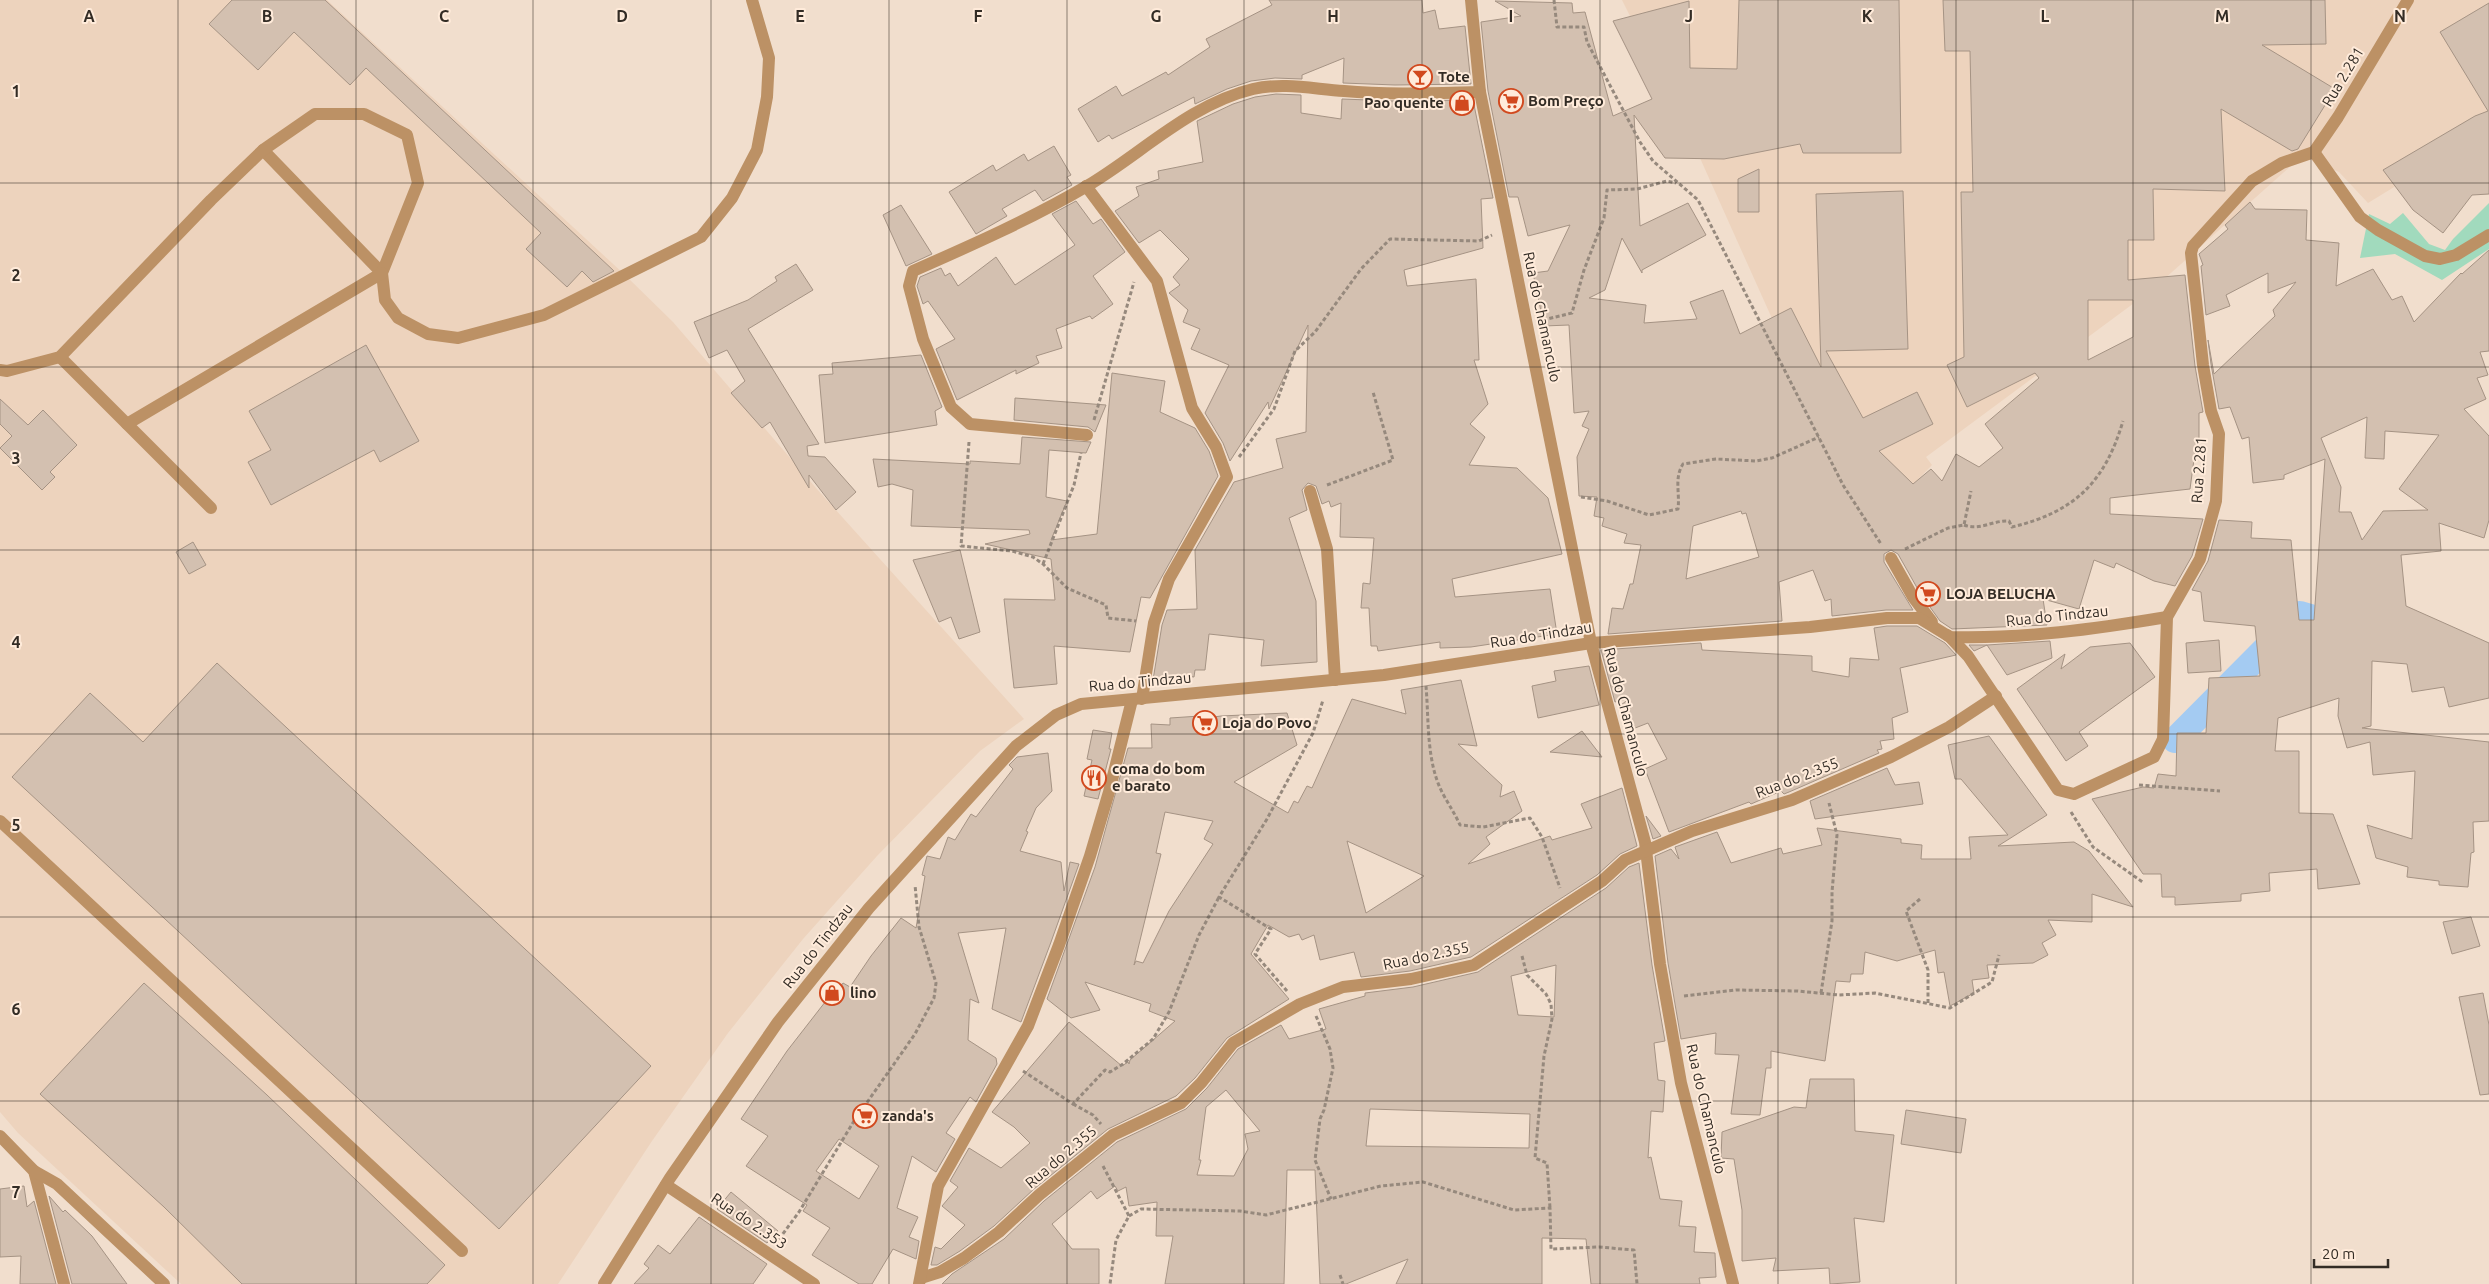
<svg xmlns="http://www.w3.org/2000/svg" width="2489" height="1284" viewBox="0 0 2489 1284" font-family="Ubuntu,sans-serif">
<rect width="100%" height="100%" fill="#f1decd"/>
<!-- built -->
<g fill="#edd3bd">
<polygon points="0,0 327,0 625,275 673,322 816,488 1024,719 980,751 877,856 803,939 728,1033 652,1141 558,1284 181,1284 18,1133 0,1112"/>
<polygon points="1622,0 2489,0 2489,129 2368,203 2339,172 2302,156 2153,289 1926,457 1932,465 1871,528 1857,508 1691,138"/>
</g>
<!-- green -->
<polygon fill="#a1dabd" points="2489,203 2489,249 2442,280 2395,254 2360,258 2369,214 2390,224 2403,213 2429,244 2445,250 2453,239"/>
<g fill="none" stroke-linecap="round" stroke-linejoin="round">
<!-- canal -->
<polyline stroke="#a4cbf2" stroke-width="26" points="2175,740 2300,614 2347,628"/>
</g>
<!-- building -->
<g fill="#d3c0b0" stroke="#a59384" fill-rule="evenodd">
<polygon points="232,0 325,0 614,271 593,282 582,271 567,287 526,249 541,233 366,68 350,85 294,32 258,70 209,24"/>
<polygon points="1269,0 1422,0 1423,13 1435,10 1439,29 1465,26 1471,84 1395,85 1343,83 1344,58 1302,75 1302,79 1275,78 1251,81 1227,89 1195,104 1194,97 1112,139 1109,135 1098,142 1078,109 1116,86 1122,96 1166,72 1168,75 1210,47 1206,39 1272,5"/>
<path d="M1739 0H1899L1901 153H1803L1800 144 1724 159 1665 158 1634 115 1640 226 1688 203 1706 235 1642 270V273L1622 238 1605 290 1589 298 1646 305 1644 323 1697 319 1690 302 1723 290 1740 334 1791 308 1821 367 1816 194 1903 191 1908 349 1826 351 1863 418 1917 392 1933 424 1879 451 1913 484 1931 469 1942 481 1956 454 1979 467 2003 448 1985 424 2039 378 2035 373 1967 407 1947 365 1964 357 1961 192H1973L1970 51H1945L1943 0H2325L2326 44 2262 45 2335 89 2298 149 2292 151 2221 109 2225 191 2153 189 2154 240H2128V280L2185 275 2195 366 2203 412 2199 413V452H2195L2190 489 2110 498V514L2203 519 2192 556 2175 586 2154 581 2116 563 2114 568 2094 560 2079 609 2043 599 2047 625 1952 629 1940 621 1920 593 1898 554 1891 550 1884 554V562L1913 610H1886L1832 616 1831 599 1825 601 1813 570 1779 582 1782 621 1608 634 1612 608 1623 609 1630 584H1633L1641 545 1624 543 1627 534 1602 526 1604 518 1594 516 1597 497 1579 496 1577 457 1589 429 1582 426 1589 411 1574 413 1569 325 1544 326 1533 273 1548 271 1570 225 1528 236 1518 197H1509L1488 91 1481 22 1521 16 1495 1 1572 3 1573 13 1585 12 1613 116 1652 99 1613 21 1689 1 1690 68 1737 69ZM2088 300H2133V337L2088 360ZM1741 511 1742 514 1746 513 1759 557 1686 579 1693 526Z"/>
<polygon points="2489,3 2489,194 2472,195 2443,233 2413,210 2383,170 2475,116 2488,111 2440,32"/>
<polygon points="1276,94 1301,95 1301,113 1341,119 1342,99 1395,101 1473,100 1493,198 1481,199 1483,248 1404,270 1407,286 1476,279 1479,360 1474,360 1488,404 1470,424 1485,437 1469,465 1517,468 1548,498 1562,554 1452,579 1455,597 1550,589 1557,634 1471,647 1440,648 1440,642 1378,651 1377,646 1371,646 1369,608 1361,608 1363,583 1370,584 1374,538 1340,537 1341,503 1331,507 1329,501 1322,504 1316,486 1308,483 1302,490 1307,510 1289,518 1316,601 1317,662 1261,666 1264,640 1209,634 1205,670 1195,670 1194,677 1177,675 1176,682 1153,680 1162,625 1167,610 1197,609 1195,550 1234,482 1283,468 1276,439 1306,432 1308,325 1269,409 1268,402 1230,461 1223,443 1205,413 1229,365 1191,349 1200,329 1183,322 1188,310 1169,293 1180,285 1173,277 1189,259 1160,230 1139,243 1115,211 1139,196 1136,187 1159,179 1158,171 1203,162 1197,121 1233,104 1255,97"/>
<polygon points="1054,146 1071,175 1067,177 1072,185 1043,201 1035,190 1002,209 1007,216 976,234 949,192 993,165 996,171 1024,154 1028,161"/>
<polygon points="1759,169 1759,212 1738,212 1738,179"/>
<polygon points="1076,201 1093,224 1101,219 1125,252 1093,276 1113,304 1092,319 1090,316 1056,329 1062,348 1036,356 1039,363 1016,374 1016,370 957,400 936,349 955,339 928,301 923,304 917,286 920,277 941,268 945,276 950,273 958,286 996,257 1015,285 1075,245 1052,214"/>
<path d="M2250 202 2255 209 2307 210 2306 240 2339 243 2336 286 2373 269 2392 300 2402 296 2414 322 2461 273 2462 274 2489 250V351L2480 352 2488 375 2477 378 2486 399 2464 409 2489 436V520L2484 538 2439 523 2441 551 2401 555 2406 606 2489 643V698L2449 707 2444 687 2412 692 2407 664 2372 661 2371 726 2362 728 2489 742V821L2473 822 2474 852 2471 853 2468 887 2439 885V881L2407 877 2408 867 2376 858 2367 825 2412 839 2415 771 2373 775 2370 742 2347 748 2338 716 2339 698 2278 718 2275 751H2299V813L2333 814 2360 884 2318 889 2317 869 2269 873 2270 891 2241 894V901L2175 905V897H2162L2161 874H2143L2092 799 2143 787 2154 788 2158 774 2176 776 2177 733H2206L2209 678 2260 676 2255 626 2204 621 2201 592 2192 590 2208 561 2219 520 2252 522 2251 538 2291 540 2299 620H2314L2325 459 2284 475V479L2253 483 2249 437 2242 439 2230 407 2219 409 2211 364 2208 340 2214 374 2275 316 2273 310 2296 282 2268 293V273L2226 295 2230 306 2206 315 2201 266 2203 265 2199 254 2228 229 2225 225ZM2367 417 2365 458 2384 459 2385 431 2439 435 2399 489 2428 510 2383 511 2362 540 2351 512H2339L2341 487 2321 438Z"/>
<polygon points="901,205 932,254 906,266 883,215"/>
<polygon points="796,264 813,290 748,329 819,444 807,446 808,456 825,457 856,492 836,510 809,475 809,488 770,422 762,428 731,393 745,381 727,350 709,358 694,322 748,300 777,281 775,277"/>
<polygon points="366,345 419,441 380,462 374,450 271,505 248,462 271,450 249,411"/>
<polygon points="921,355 942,407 935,411 937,425 825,443 819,375 833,374 832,363"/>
<polygon points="1112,373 1165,381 1160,412 1195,428 1209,451 1218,476 1150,598 1141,597 1130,652 1054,646 1057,684 1014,688 1004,599 1055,600 1051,559 985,544 1030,534 1029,530 911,526 913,490 892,484 878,487 873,459 970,464 970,461 1020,464 1022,437 1091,442 1086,453 1049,450 1046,497 1067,501 1051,540 1097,534"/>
<polygon points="1015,398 1106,405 1095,432 1088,427 1014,420"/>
<polygon points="0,399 28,425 43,410 77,445 50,472 55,477 42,490 0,448 12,436 0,424"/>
<polygon points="193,542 206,565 189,574 176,552"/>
<polygon points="960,550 980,632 959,639 951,617 939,622 913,560"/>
<polygon points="1887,626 1917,626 1945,643 1956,655 1900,668 1908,712 1892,718 1894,739 1880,741 1882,749 1877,750 1879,753 1789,792 1784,794 1781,791 1751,804 1749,802 1669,832 1645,769 1667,759 1648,723 1630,730 1621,705 1630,698 1615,702 1601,650 1701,643 1702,650 1812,656 1812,671 1849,677 1850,658 1879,660 1874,628"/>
<polygon points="2219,640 2221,671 2188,673 2186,643"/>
<polygon points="2050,641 2052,658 2007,675 1987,645"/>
<polygon points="2130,643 2155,677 2079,732 2088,746 2066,761 2017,689 2065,654 2061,669 2090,647"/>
<polygon points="1969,645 1987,645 1974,651"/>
<polygon points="217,663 651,1066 499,1229 12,777 90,693 143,742"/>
<polygon points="1589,666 1599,705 1538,718 1532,686 1556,681 1554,671"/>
<path d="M1461 680 1477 746 1458 744 1502 785 1500 797 1514 791 1522 811 1486 837 1490 844 1468 864 1550 836 1552 840 1592 828 1581 804 1622 788 1637 846 1620 854 1597 875 1471 957 1410 971 1361 977 1354 952 1320 960 1314 935 1302 940 1299 934 1289 937 1268 925 1251 954 1289 999 1227 1038 1195 1078 1176 1096 1108 1129 1034 1189 994 1226 960 1251 937 1265H931L935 1247 941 1249 965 1225 942 1206 958 1187 950 1181 969 1148 1001 1168 1030 1143 1014 1127 992 1112 1069 1022 1122 1066 1128 1062 1129 1064 1130 1060 1175 1021 1149 1011 1151 1004 1085 982 1100 1010 1071 1018 1047 999 1095 867 1128 748H1152L1151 724 1170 725V718L1200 716 1199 719 1221 716 1287 713 1297 745 1234 782 1288 813 1294 801 1298 803 1307 786 1312 788 1352 699 1406 714 1401 690ZM1165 812 1213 821 1204 839 1213 844 1169 911 1143 963 1136 961 1134 965 1161 854 1156 853ZM1347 841 1424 876 1366 913Z"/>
<polygon points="1093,730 1112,733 1109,749 1111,749 1098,799 1084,796 1092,760 1087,759"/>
<polygon points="1582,731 1602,757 1550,752"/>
<polygon points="1989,736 2047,815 1998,846 2074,842 2089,851 2133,907 2092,894 2092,922 2048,920 2056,935 2042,943 2048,955 2033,963 1987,965 1989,978 1972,980 1974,993 1950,1006 1944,972 1938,973 1935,950 1897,961 1865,952 1863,974 1851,974 1850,982 1836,981 1825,1061 1771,1051 1771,1068 1766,1068 1760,1115 1731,1114 1739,1055 1715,1054 1716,1033 1681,1039 1668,963 1655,856 1671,849 1679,859 1675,847 1717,832 1731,863 1781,848 1783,854 1822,845 1817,828 1901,839 1901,843 1922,845 1921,859 1971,859 1969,837 2008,835 1961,779 1955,779 1948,745"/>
<path d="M1048 753 1052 791 1036 808 1026 831 1028 832 1020 851 1061 862 1064 891 1070 862 1079 864 1051 942 1021 1022 992 1009 1006 928 958 933 979 1003 970 999 968 1040 996 1058 997 1064 976 1102 970 1097 946 1133 955 1139 936 1172 912 1156 897 1208 918 1217 909 1237 919 1241 916 1259 893 1249 872 1284H859L812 1255 830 1228 803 1211 807 1205 746 1166 768 1136 741 1119 787 1051 836 988 839 989 843 983 850 987 871 956 901 918 916 928 925 876 922 875 927 856 940 859 948 837 955 840 971 814 976 817 1013 769 1009 765 1017 757ZM839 1139 879 1166 859 1199 816 1171Z"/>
<polygon points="1887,768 1895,785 1919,782 1923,804 1815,819 1810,801"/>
<polygon points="1646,816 1661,836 1653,839"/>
<path d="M1639 863 1652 965 1665 1041 1654 1043 1658 1080 1665 1081 1663 1112 1651 1111 1648 1158 1651 1157 1660 1199 1682 1201 1679 1226 1696 1227 1694 1252 1715 1253 1716 1277 1699 1278 1700 1284H1591L1586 1239 1542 1238V1284H1396L1408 1259 1346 1284H1320L1315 1170H1287L1284 1284H1165L1173 1236H1156L1157 1202 1129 1206 1126 1187 1118 1191 1115 1186 1097 1199 1091 1191 1052 1224 1072 1249H1099V1284H942L952 1274 1004 1239 1044 1201 1117 1142 1186 1109 1207 1088 1238 1049 1281 1025 1289 1039 1326 1029 1319 1009 1365 996V993L1413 987 1478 972 1606 888 1629 867ZM1556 965 1554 1017 1518 1015 1511 976ZM1226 1090 1260 1131 1245 1134 1248 1149 1234 1176 1197 1175 1201 1160H1199L1206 1107ZM1370 1109 1530 1114 1529 1148 1366 1146Z"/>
<polygon points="2471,917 2480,946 2452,954 2443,922"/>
<polygon points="144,983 267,1095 445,1265 427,1284 242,1284 164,1207 40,1094"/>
<polygon points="2483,993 2489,1025 2489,1094 2480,1095 2459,997"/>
<polygon points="1810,1079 1854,1079 1855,1131 1894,1135 1884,1222 1854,1218 1860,1282 1830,1284 1829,1268 1773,1271 1776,1258 1742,1261 1742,1210 1734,1159 1721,1158 1722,1132 1794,1107 1806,1108"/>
<polygon points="1906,1110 1966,1119 1961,1153 1901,1144"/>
<polygon points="24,1186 27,1207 34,1201 56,1284 20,1284 21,1256 0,1257 0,1189"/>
<polygon points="731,1192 778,1231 767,1243 717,1209"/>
<polygon points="49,1196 63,1212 65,1210 92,1236 127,1284 72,1284"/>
<polygon points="699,1217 767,1264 753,1284 634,1284 649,1268 644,1264 658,1245 670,1254"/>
</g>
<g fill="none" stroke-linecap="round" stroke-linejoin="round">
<!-- path -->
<g stroke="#96897d" stroke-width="3" stroke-dasharray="4 2.5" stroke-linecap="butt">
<polyline points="1554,0 1557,27 1584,27 1587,42 1640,142 1653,161 1698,200 1843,485 1881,544"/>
<polyline points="1543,320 1572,313 1584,270 1604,218 1607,190 1637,189 1667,181 1676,183"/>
<polyline points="1094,420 1134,282"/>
<polyline points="969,442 961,546 1012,551 1033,557 1043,564 1067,588 1106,605 1108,618 1136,621"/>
<polyline points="1239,457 1274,409 1295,351 1315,332 1361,269 1390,239 1479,241 1492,235"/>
<polyline points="1327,485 1393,460 1373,392"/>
<path d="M1581 497 1607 501 1649 515 1678 509C1680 493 1674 478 1683 464L1716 459 1756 461 1772 458 1819 437"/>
<path d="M1964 525C1980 531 1993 520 2009 521L2012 527C2075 512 2105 482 2123 421"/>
<polyline points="1905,549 1948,528 1964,525 1971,491"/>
<polyline points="1043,564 1074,485 1081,453"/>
<path d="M1426 686C1429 721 1426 762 1443 794 1449 805 1455 814 1460 825L1483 827 1530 818 1542 837 1560 888"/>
<polyline points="2139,785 2220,791"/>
<polyline points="2071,812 2093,847 2144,883"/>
<polyline points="1920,899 1906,911 1928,970 1928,1003"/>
<polyline points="1522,956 1527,975 1546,994 1551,1004 1552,1019 1544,1056 1535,1158 1547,1163 1550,1208"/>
<polyline points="1287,991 1255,954 1271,929 1219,897 1267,819 1313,733 1323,700"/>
<polyline points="1821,993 1832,921 1832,892 1837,835 1829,803"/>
<polyline points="1684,996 1736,990 1798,991 1839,995 1875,993 1950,1008 1992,982 1999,955"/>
<polyline points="1316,1016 1330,1049 1333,1068 1324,1110 1320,1119 1315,1160 1331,1199"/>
<polyline points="1023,1071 1073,1104 1105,1070 1110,1072 1123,1064 1153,1039 1169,1012 1199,935 1219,897"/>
<polyline points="1073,1104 1093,1115 1101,1124"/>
<polyline points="1103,1166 1129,1216 1116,1240 1110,1284"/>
<polyline points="1129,1216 1141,1209 1240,1211 1266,1215 1381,1186 1423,1182 1514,1210 1550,1208 1551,1249 1599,1247 1634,1250 1637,1284"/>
<polyline points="779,1239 799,1212 854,1121 915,1034 934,998 936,983 919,927 915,885"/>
<polyline points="1340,1275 1343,1284"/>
</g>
<!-- minor -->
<g stroke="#bc9165" stroke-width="12">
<polyline points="1471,0 1480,92"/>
<polyline points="263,150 382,273"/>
<polyline points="2314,152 2360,217 2378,230 2425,256 2440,259 2456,255 2489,235"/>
<polyline points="1086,186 1157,281 1192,408 1216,447 1227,477 1169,579 1154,623 1142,699"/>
<polyline points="60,357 211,508"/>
<polyline points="0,370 7,371 60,357 211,200 263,150 315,114 364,114 407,135 418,183 382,273 385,300 398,318 428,334 458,338 544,315 701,237 732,198 757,150 767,97 769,58 752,0"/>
<polyline points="127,424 382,273"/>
<path d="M1087 435 970 424 951 407 923 339 909 286 913 271C972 245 1031 219 1087 186 1141 154 1190 104 1253 89 1284 82 1313 89 1344 91 1389 95 1435 93 1480 92L1591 643 1645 842 1660 964 1681 1083 1733 1284"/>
<polyline points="1310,491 1327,549 1335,680"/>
<polyline points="1891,558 1913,597 1932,622"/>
<path d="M1947 635 1950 637C2024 639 2095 629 2167 617"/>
<polyline points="0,821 462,1251"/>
<polyline points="0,1136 34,1171 64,1284"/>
<polyline points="34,1171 57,1184 164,1284"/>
<polyline points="666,1185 814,1284"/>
<polyline points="921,1278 940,1272 964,1258 999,1232 1039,1195 1113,1135 1181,1103 1201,1083 1233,1043 1300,1004 1343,987 1411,979 1474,965 1602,881 1625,860 1692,831 1792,800 1891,757 1949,727 1996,696"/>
<polyline points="604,1284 670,1178 778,1022 869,908 1016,746 1056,715 1081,704 1384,675 1591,643 1810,627 1887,618 1919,618 1950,637 1968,656 2058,790 2074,794 2154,757 2163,739 2167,617 2200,559 2216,501 2219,434 2211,411 2203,365 2191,253 2193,246 2252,181 2282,163 2314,152 2338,117 2408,0"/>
<polyline points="919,1284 938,1186 1028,1026 1059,945 1090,856 1109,792 1132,700"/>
</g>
</g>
<!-- grid -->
<path fill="none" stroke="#332c25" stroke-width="1" stroke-opacity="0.55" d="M178 0V1284M356 0V1284M533 0V1284M711 0V1284M889 0V1284M1067 0V1284M1244 0V1284M1422 0V1284M1600 0V1284M1778 0V1284M1956 0V1284M2133 0V1284M2311 0V1284M0 183H2489M0 367H2489M0 550H2489M0 734H2489M0 917H2489M0 1101H2489"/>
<!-- icons -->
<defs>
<symbol id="bar-ring" viewBox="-11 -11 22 22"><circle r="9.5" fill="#ffebda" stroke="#d1491e" stroke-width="1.5"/><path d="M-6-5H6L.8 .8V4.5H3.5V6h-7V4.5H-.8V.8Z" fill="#d1491e"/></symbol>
<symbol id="supermarket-ring" viewBox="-11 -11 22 22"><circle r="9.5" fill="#ffebda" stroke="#d1491e" stroke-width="1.5"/><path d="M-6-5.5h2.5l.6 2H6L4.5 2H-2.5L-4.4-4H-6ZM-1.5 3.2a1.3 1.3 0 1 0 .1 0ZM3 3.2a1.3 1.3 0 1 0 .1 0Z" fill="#d1491e"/></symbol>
<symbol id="shop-ring" viewBox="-11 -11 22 22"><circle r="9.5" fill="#ffebda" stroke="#d1491e" stroke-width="1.5"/><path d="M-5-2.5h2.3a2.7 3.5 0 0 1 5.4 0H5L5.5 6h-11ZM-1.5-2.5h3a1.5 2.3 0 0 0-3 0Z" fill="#d1491e"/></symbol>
<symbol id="restaurant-ring" viewBox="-11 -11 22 22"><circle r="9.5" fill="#ffebda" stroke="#d1491e" stroke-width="1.5"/><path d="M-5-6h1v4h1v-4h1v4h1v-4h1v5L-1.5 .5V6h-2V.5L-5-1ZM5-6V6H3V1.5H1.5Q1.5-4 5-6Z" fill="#d1491e"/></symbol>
</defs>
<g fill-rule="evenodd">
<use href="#bar-ring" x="1406" y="63" width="28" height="28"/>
<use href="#supermarket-ring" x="1497" y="87" width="28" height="28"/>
<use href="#shop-ring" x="1448" y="89" width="28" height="28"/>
<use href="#supermarket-ring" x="1914" y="580" width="28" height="28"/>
<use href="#supermarket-ring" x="1191" y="709" width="28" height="28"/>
<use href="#restaurant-ring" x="1080" y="764" width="28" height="28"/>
<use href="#shop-ring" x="818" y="979" width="28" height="28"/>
<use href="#supermarket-ring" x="851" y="1102" width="28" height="28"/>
</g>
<g text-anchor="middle" stroke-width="4" stroke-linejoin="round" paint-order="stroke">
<!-- poi labels -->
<g font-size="15" font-weight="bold" fill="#332c25" stroke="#ffebda" text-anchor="start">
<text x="1438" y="82">Tote</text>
<text x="1528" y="106">Bom Preço</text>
<text x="1444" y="108" text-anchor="end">Pao quente</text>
<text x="1946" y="599">LOJA BELUCHA</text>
<text x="1222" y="728">Loja do Povo</text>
<text x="1112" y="774">coma do bom<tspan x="1112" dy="17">e barato</tspan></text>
<text x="850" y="998">lino</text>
<text x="882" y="1121">zanda's</text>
</g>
<!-- street labels -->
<g font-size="15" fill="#332c25" stroke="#ffebda">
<text transform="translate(2343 77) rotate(-59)" y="5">Rua 2.281</text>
<text transform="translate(1542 317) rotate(78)" y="5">Rua do Chamanculo</text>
<text transform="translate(2199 470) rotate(-86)" y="5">Rua 2.281</text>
<text transform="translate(2057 616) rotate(-6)" y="5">Rua do Tindzau</text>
<text transform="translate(1541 635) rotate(-9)" y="5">Rua do Tindzau</text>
<text transform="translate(1140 682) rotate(-5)" y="5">Rua do Tindzau</text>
<text transform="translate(1626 712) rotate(75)" y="5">Rua do Chamanculo</text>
<text transform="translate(1797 778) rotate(-21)" y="5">Rua do 2.355</text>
<text transform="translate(818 946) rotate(-52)" y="5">Rua do Tindzau</text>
<text transform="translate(1426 956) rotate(-12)" y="5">Rua do 2.355</text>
<text transform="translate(1706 1109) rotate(77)" y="5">Rua do Chamanculo</text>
<text transform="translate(1061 1157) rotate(-40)" y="5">Rua do 2.355</text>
<text transform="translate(749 1221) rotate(34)" y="5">Rua do 2.353</text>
</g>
</g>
<g font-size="16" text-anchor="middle" font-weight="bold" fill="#332c25" stroke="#ffebda" stroke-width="4" stroke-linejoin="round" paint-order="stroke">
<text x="89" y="22">A</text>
<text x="267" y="22">B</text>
<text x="444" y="22">C</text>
<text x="622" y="22">D</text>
<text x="800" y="22">E</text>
<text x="978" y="22">F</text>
<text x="1156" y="22">G</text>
<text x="1333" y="22">H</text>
<text x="1511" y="22">I</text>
<text x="1689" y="22">J</text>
<text x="1867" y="22">K</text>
<text x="2045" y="22">L</text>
<text x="2222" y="22">M</text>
<text x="2400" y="22">N</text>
<text x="16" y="97">1</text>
<text x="16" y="281">2</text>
<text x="16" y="464">3</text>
<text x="16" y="648">4</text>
<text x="16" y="831">5</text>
<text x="16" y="1015">6</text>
<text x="16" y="1198">7</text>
</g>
<!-- scale -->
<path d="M2314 1259v8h74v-8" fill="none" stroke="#332c25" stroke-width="2.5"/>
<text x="2322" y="1259" font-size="15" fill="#332c25" stroke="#ffebda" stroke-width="4" paint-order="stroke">20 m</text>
</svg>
